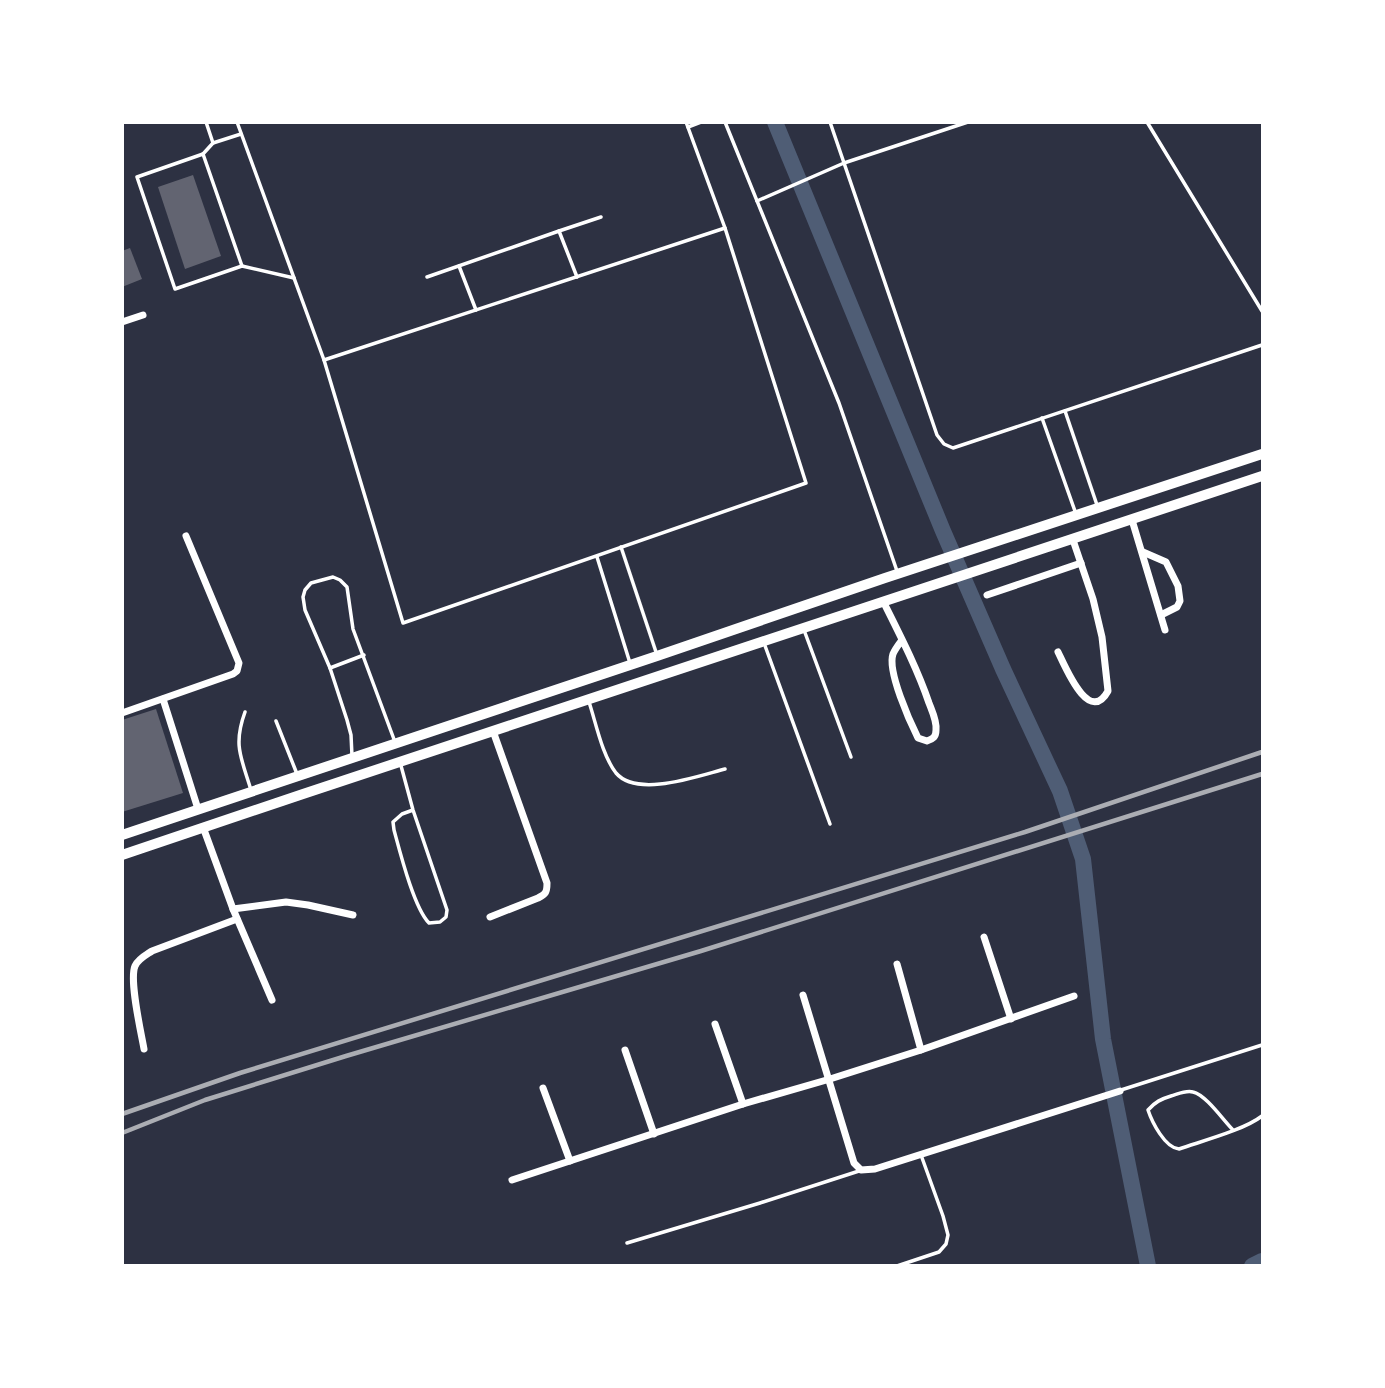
<svg xmlns="http://www.w3.org/2000/svg" width="1385" height="1388" viewBox="0 0 1385 1388" font-family="'Playfair Display',serif">
<rect width="100%" height="100%" fill="#2d3142"/>
<g fill="none" stroke-linecap="round" stroke-linejoin="round">
<!-- canal -->
<g stroke="#4f5d75" stroke-width="16">
<polyline points="775,122 943,531 1003,669 1060,791 1083,859 1103,1039 1148,1266"/>
<polyline points="1252,1266 1262,1261"/>
</g>
</g>
<!-- building -->
<g fill="#626471">
<polygon points="193,175 221,256 185,269 158,187"/>
<polygon points="130,248 142,279 122,287 122,251"/>
<polygon points="156,709 183,793 122,812 122,720"/>
</g>
<g fill="none" stroke-linecap="round" stroke-linejoin="round">
<!-- service -->
<g stroke="#fff" stroke-width="3.5">
<polyline points="206,122 213,143"/>
<polyline points="237,122 324,360 403,623 806,483 725,228 686,122"/>
<polyline points="725,122 839,403 897,571"/>
<polyline points="830,122 937,435 944,444 953,448 1262,345"/>
<polyline points="1147,122 1262,311"/>
<polyline points="688,127 701,122"/>
<polyline points="241,134 213,143 203,154 137,177 175,289 242,266 294,278"/>
<polyline points="203,154 242,266"/>
<polyline points="757,201 844,163 968,122"/>
<polyline points="559,231 601,217"/>
<polyline points="459,266 476,310"/>
<polyline points="427,277 559,231 577,277"/>
<polyline points="324,360 725,228"/>
<polyline points="1065,411 1097,505"/>
<polyline points="1042,418 1076,514"/>
<polyline points="621,547 657,655"/>
<polyline points="597,557 630,663"/>
<polyline points="804,630 851,757"/>
<polyline points="764,643 830,824"/>
<polyline points="330,668 364,655"/>
<path d="M589 702C596 723 602 755 616 773 637 798 698 776 725 769"/>
<path d="M245 712C233 745 241 757 251 790"/>
<polyline points="276,721 297,774"/>
<polyline points="352,756 351,735 347,720 330,668 305,610 303,597 305,590 311,583 333,577 340,580 347,587 353,629 395,742"/>
<path d="M400 762 413 810 447 910 446 917 440 922 429 923C414 908 400 852 394 830L393 822 402 814 413 810"/>
<polyline points="1121,1090 1262,1045"/>
<path d="M1233 1130C1223 1120 1206 1095 1193 1092 1186 1090 1178 1094 1171 1096 1161 1099 1155 1102 1148 1110 1152 1122 1165 1148 1179 1149 1202 1141 1244 1130 1262 1116"/>
<polyline points="627,1243 760,1203 859,1171"/>
<polyline points="897,1266 939,1252 946,1244 948,1235 943,1216 921,1155"/>
</g>
<!-- minor -->
<g stroke="#fff" stroke-width="7">
<polyline points="122,322 143,315"/>
<polyline points="1132,520 1165,630"/>
<polyline points="1143,552 1166,562 1178,586 1180,601 1177,607 1161,615"/>
<polyline points="987,595 1081,563"/>
<path d="M883 601C900 635 917 668 929 703 932 711 937 721 936 730 936 737 933 739 927 741L918 738C910 722 887 671 893 654 895 649 899 644 902 640"/>
<path d="M1058 652C1065 666 1089 726 1108 691L1102 637 1093 599 1073 540"/>
<polyline points="163,699 198,809"/>
<polyline points="122,713 233,674 237,671 239,663 186,536"/>
<polyline points="203,827 233,909 272,1000"/>
<polyline points="233,909 286,902 308,905 353,915"/>
<path d="M490 917 538 898C546 894 547 892 547 883L493 731"/>
<polyline points="984,937 1011,1019"/>
<polyline points="897,964 921,1050"/>
<polyline points="803,995 854,1163 861,1170 875,1169 1120,1091"/>
<polyline points="715,1024 743,1104"/>
<path d="M144 1049C141 1032 129 980 135 966 138 959 146 955 152 951L237 919"/>
<polyline points="625,1050 654,1134"/>
<polyline points="543,1088 570,1161"/>
<polyline points="512,1180 743,1104 830,1079 921,1050 1074,996"/>
</g>
<!-- secondary -->
<g stroke="#fff" stroke-width="10">
<polyline points="122,835 657,656 885,578 1262,454"/>
<polyline points="122,855 303,794 1262,476"/>
</g>
<!-- rail -->
<g stroke="#abadb3" stroke-width="4.5">
<polyline points="122,1114 240,1073 1025,832 1262,752"/>
<polyline points="122,1133 205,1100 346,1056 701,951 1262,774"/>
</g>
</g>
<!-- border -->
<rect width="1385" height="1388" fill="none" stroke="#ffffff" stroke-width="248"/>
</svg>
